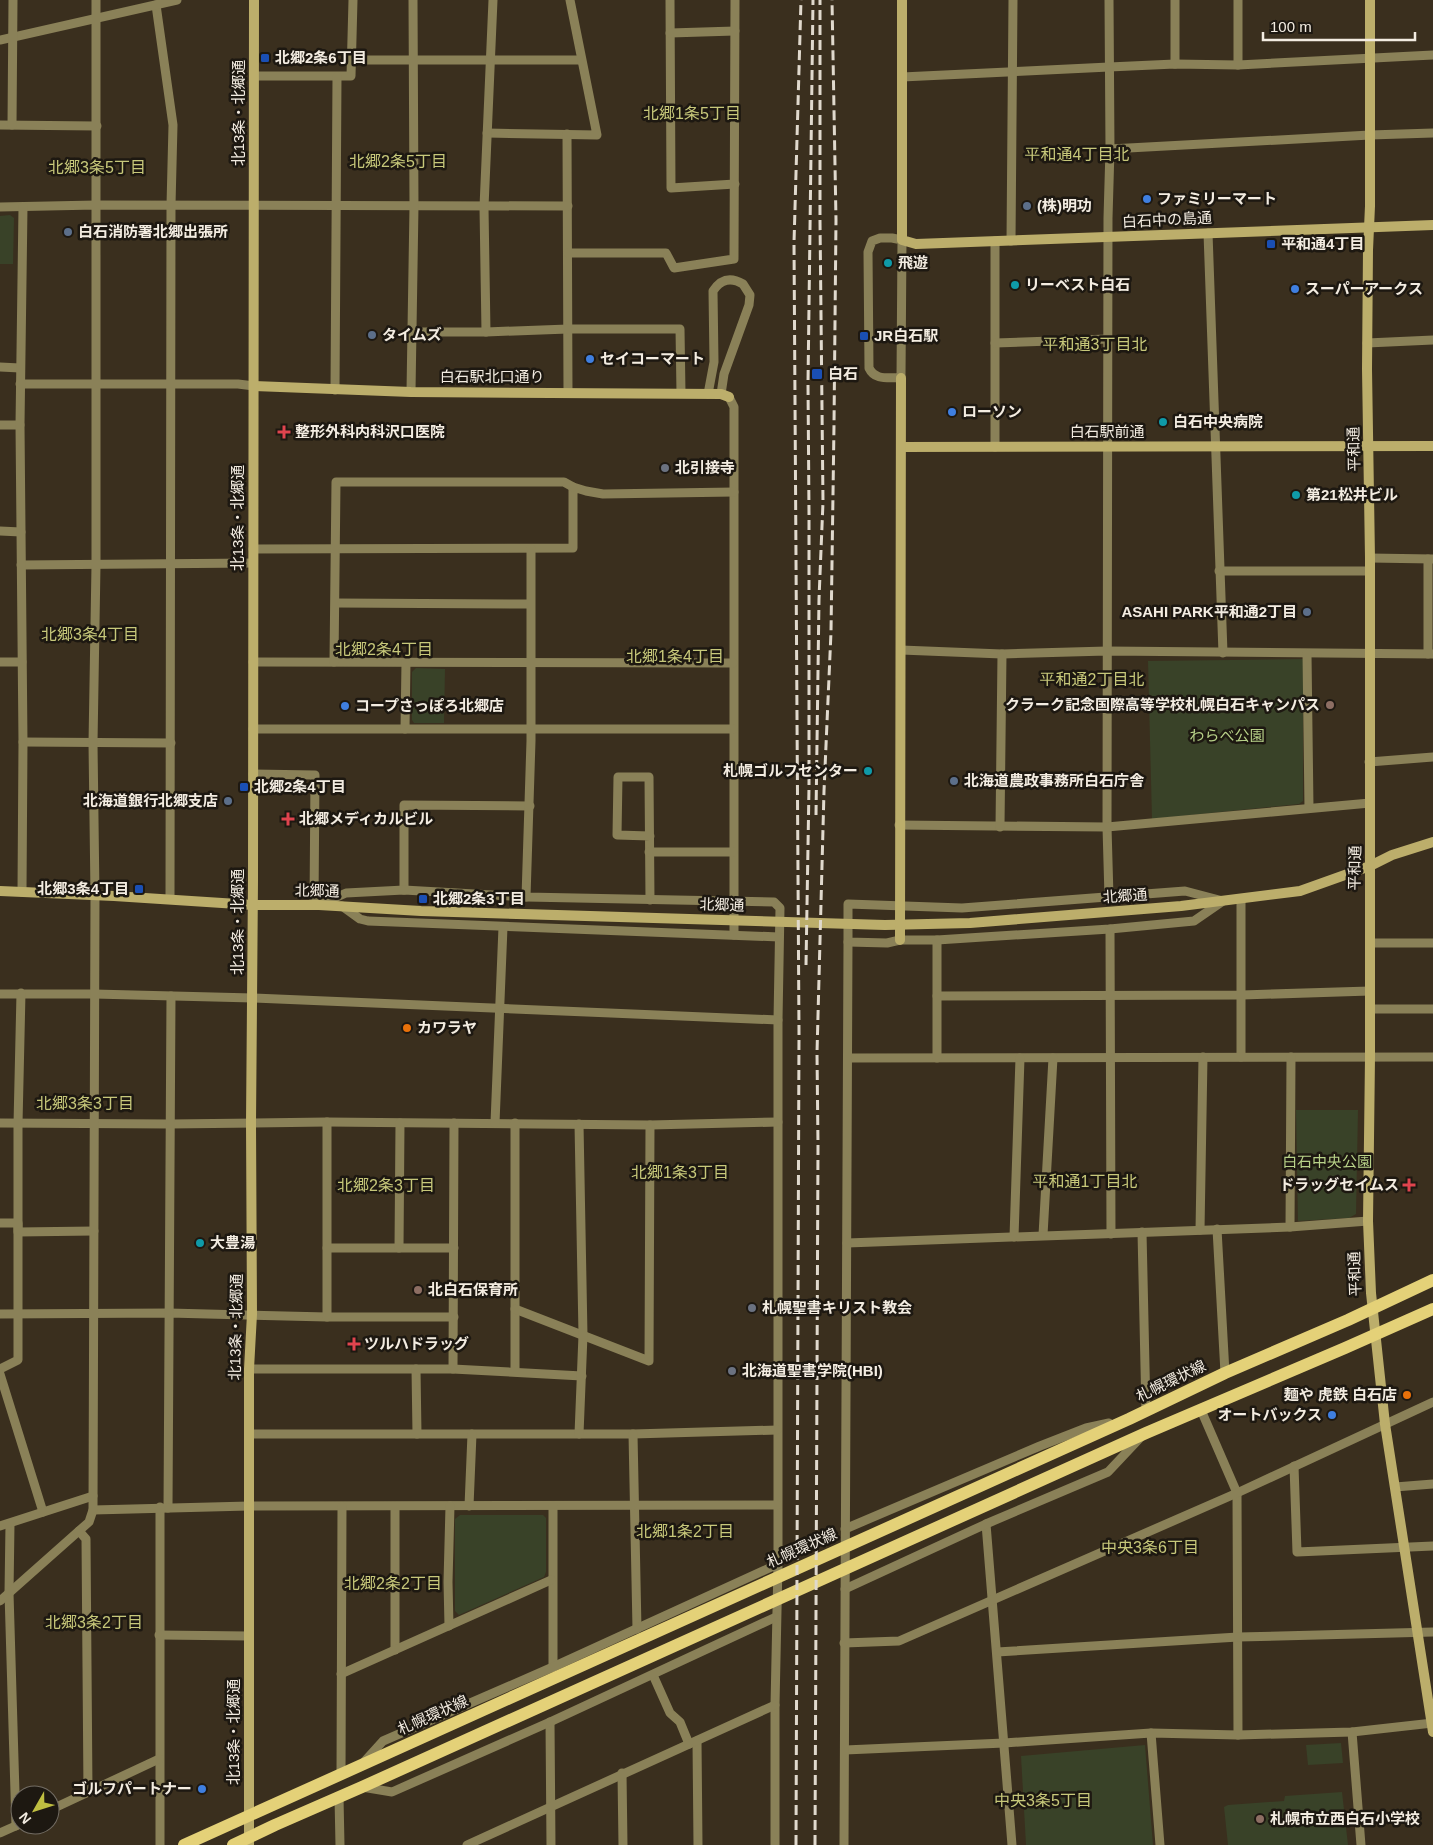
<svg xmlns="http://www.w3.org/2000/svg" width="1433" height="1845" viewBox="0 0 1433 1845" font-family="Helvetica,'Noto Sans JP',sans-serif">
<rect width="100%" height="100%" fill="#3a2f1e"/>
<!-- green -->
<g fill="#394228">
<polygon points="10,215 14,218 13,264 0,264 0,216"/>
<polygon points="1303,659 1303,801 1299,804 1152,819 1148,661"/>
<polygon points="416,668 445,669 444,723 414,723 412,720 412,672"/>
<polygon points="1296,1110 1358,1110 1356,1214 1349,1218 1298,1221"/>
<polygon points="460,1515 543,1515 546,1518 546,1572 544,1577 459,1615 455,1611 455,1519"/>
<polygon points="1341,1743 1343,1763 1308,1765 1306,1745"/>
<polygon points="1145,1745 1153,1845 1026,1845 1021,1756"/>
<polygon points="1342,1792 1348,1845 1228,1845 1224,1807 1228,1805 1284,1801 1285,1796"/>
</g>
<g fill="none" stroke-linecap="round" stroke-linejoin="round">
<!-- street -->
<g stroke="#8a8158" stroke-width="9">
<polyline points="670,0 671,188 735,184"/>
<polyline points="1109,0 1110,149 1108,218 1107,827 1109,897"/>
<polyline points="1175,0 1175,64"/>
<polyline points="156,5 173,125 171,205 170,899"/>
<polyline points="670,33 735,31"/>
<polyline points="0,40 177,0"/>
<polyline points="352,60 581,60"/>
<polyline points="1238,65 1238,0"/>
<polyline points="254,76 351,76 353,0"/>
<polyline points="902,77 1109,67 1175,64 1238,65 1433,55"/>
<polyline points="0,125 97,126"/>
<polyline points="12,125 13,0"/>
<polyline points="487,133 597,135 570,0"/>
<polyline points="567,134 568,392"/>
<polyline points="1110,149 1370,135 1433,133"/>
<polyline points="0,207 96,205 568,206"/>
<polyline points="1208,233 1223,653"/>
<path d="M880 238H892L902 240 901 378C889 377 875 381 869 368L868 252 872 241Z"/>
<polyline points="995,241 995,447"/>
<polyline points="1011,241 1013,0"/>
<polyline points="568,253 666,253 674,268 734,259 735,0"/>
<polyline points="412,332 486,332 568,329 680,329 681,393"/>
<polyline points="486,332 484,207 493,0"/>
<polyline points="995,343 1108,339"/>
<polyline points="1367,343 1433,340"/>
<polyline points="0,367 20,368"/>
<polyline points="20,384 238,384 254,386"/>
<polyline points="335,390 337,77"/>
<polyline points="411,392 414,206 413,0"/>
<path d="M708 394 714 362 713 291C721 279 731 277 743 284L750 295 749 305 724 374 721 394"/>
<polyline points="729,397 734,407 734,935"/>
<polyline points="0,425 20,425"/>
<polyline points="0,531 21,532"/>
<polyline points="253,549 573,548 573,487 586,491 603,494 734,492"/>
<polyline points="1370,558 1433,559"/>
<polyline points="21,565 253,563"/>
<polyline points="1219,571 1369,571"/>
<polyline points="336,603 530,604"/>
<polyline points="901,650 1002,654 1107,651 1433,654"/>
<polyline points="1307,654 1309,808"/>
<polyline points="1428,654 1428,559"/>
<polyline points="0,662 22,662"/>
<polyline points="253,662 733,663"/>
<polyline points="334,662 336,482 564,482 573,487"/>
<polyline points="253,729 733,729"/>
<polyline points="405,729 406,662"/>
<polyline points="23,742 171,743"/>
<polyline points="1369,762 1433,757"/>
<polyline points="253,774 315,775 314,905"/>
<polyline points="899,825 1107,827 1370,803"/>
<polyline points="1000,827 1002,654"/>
<polyline points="650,836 617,835 618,777 649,777 650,900"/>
<polyline points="649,852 733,852"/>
<polyline points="404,890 404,805 530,806"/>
<polygon points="1185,891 1223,901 1194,921 1110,929 937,940 900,940 887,943 848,942 848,904 962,908"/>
<polyline points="22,892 23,742 20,425 23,207"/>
<polyline points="526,897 531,741 531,549"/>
<polyline points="319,905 346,893 404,890 526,897 774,902 780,908 778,1020 778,1564 775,1705 775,1845"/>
<polyline points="342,906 360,919 368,921 779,937"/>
<polyline points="1110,929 1111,1234"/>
<polyline points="1370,943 1433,943"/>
<polyline points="0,994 94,994 253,998 778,1020"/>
<polyline points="937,996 1242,995 1370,991"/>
<polyline points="1370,1009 1433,1009"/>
<polyline points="1241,1057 1241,899"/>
<polyline points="848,1058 1433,1057"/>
<polyline points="937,1058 937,940"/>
<polyline points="0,1123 170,1124 327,1122 650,1125 778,1122"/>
<polyline points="495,1123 503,927"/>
<polyline points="515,1123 515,1371"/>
<polyline points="0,1223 18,1223 18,1232 94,1231"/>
<polyline points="1290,1227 1291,1057"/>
<polyline points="1217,1229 1225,1373"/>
<polyline points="1200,1230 1203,1057"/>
<polyline points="1142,1232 1146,1411"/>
<polyline points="1043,1235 1053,1058"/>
<polyline points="1014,1237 1020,1058"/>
<polyline points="847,1243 1290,1227 1368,1221"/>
<polyline points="327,1248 454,1248"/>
<polyline points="399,1248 400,1123"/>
<polyline points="515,1309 649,1361 650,1125"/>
<polyline points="0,1314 169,1313 327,1317 454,1317"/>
<polyline points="327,1317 327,1122"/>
<polyline points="0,1369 18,1360 18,1124 21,993"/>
<polyline points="249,1369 453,1369 582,1376"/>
<polyline points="416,1369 417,1434"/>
<polyline points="453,1369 454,1123"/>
<polyline points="0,1374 43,1512"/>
<polyline points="1201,1410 1237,1493 1238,1735"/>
<polyline points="249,1434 633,1434 777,1430"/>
<polyline points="579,1434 583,1335 579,1124"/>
<polyline points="633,1434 637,1629"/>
<polyline points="1294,1466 1297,1552 1433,1546"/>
<polyline points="1395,1487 1433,1484"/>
<polyline points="469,1506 472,1434"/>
<polyline points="160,1507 160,1845"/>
<polyline points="395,1507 395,1650"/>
<polyline points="168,1508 171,996"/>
<polyline points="93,1510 249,1506 777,1505"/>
<polyline points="10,1524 9,1593 16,1826"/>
<polyline points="986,1524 1012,1845"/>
<polyline points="0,1526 93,1496"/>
<polyline points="845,1529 1040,1446 1086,1428 1109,1423"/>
<polyline points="79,1531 86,1539 88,1792"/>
<polyline points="845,1589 986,1524 1108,1472 1140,1438"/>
<polyline points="0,1601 89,1522 93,1510 95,895 93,743 96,565 96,0"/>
<polyline points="449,1626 448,1582 450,1506"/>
<polyline points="159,1635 249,1636"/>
<polyline points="844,1643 899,1641 1237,1493 1433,1402"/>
<polyline points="997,1652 1238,1637 1433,1632"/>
<polyline points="553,1667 553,1506"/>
<polyline points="341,1674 551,1580"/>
<polyline points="653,1675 670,1713 680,1722 689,1744"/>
<polyline points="550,1722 551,1845"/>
<polyline points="1352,1732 1361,1845"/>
<polyline points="1151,1733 1160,1845"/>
<polyline points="697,1741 698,1845"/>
<polyline points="845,1750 1004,1743 1151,1733 1238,1735 1352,1732 1433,1723"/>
<polyline points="364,1762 383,1741 553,1667 778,1564"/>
<polyline points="622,1773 623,1845"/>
<polyline points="341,1774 342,1507"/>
<polyline points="362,1787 392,1792 550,1722 776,1617"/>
<polyline points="339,1797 340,1845"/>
<polyline points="50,1810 159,1759"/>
<polyline points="0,1833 20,1824"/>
<polyline points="467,1845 775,1705"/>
<polyline points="844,1845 848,942"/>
</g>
<!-- secondary -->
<g stroke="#bcae6b" stroke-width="10">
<polyline points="902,0 902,240 916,244 1433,225"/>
<polyline points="1370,0 1370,206 1368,250 1367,369 1370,558 1370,1057 1368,1221 1371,1293 1385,1424 1433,1732"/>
<polyline points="254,386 411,392 721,394 729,397"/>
<polyline points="901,447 1433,446"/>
<polyline points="0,891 114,896 253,905 319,905 421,911 885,925 970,923 1181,906 1300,891 1370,866 1392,855 1433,842"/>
<polyline points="900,940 901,378"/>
<polyline points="249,1845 249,1369 252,1314 251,1123 253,881 254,0"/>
</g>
<!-- primary -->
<g stroke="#e4d178" stroke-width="12">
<polyline points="184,1845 1129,1419 1225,1373 1348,1320 1433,1280"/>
<polyline points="233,1845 275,1825 362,1787 1146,1433 1345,1348 1433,1309"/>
</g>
<!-- rail -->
<g stroke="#e0d9cd" stroke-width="3" stroke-dasharray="10 5" stroke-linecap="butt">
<polyline points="816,815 819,599 823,502 820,221 820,0"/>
<polyline points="806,965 809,787 809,513 808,383 813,0"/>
<polyline points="796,1845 799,1033 794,243 801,0"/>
<polyline points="815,1845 818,1145 817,1053 824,791 831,632 834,425 836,220 832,0"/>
</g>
</g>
<!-- markers -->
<g fill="#1a4fb4" stroke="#1d1811" stroke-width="2">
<rect x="260" y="53" width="10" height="10" rx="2.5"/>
<rect x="1266" y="239" width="10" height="10" rx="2.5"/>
<rect x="859" y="331" width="10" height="10" rx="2.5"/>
<rect x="811" y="368" width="12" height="12" rx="2.5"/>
<rect x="239" y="782" width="10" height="10" rx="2.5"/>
<rect x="134" y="884" width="10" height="10" rx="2.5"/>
<rect x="418" y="894" width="10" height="10" rx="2.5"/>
</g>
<g fill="#3f7fe0" stroke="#1d1811" stroke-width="2">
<circle cx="1147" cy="199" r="5"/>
<circle cx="1295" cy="289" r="5"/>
<circle cx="590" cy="359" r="5"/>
<circle cx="952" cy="412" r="5"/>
<circle cx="345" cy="706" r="5"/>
<circle cx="1332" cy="1415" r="5"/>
<circle cx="202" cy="1789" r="5"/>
</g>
<g fill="#5c6f8a" stroke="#1d1811" stroke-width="2">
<circle cx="1027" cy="206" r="5"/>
<circle cx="68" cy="232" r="5"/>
<circle cx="372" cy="335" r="5"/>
<circle cx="1307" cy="612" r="5"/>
<circle cx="954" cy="781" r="5"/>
<circle cx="228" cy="801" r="5"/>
</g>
<g fill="#0f9aa8" stroke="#1d1811" stroke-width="2">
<circle cx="888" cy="263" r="5"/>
<circle cx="1015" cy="285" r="5"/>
<circle cx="1163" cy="422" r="5"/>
<circle cx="1296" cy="495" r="5"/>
<circle cx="868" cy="771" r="5"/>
<circle cx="200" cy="1243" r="5"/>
</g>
<g fill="#e0444e" stroke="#1d1811" stroke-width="2">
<path d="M281.5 424.5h5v5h5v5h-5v5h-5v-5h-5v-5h5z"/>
<path d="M285.5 811.5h5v5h5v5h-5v5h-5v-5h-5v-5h5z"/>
<path d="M1406.5 1177.5h5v5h5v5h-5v5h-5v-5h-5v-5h5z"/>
<path d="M351.5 1336.5h5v5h5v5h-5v5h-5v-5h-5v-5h5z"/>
</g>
<g fill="#6b7280" stroke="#1d1811" stroke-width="2">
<circle cx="665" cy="468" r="5"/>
<circle cx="752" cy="1308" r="5"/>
<circle cx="732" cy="1371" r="5"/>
</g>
<g fill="#8d6e63" stroke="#1d1811" stroke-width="2">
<circle cx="1330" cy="705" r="5"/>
<circle cx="418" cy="1290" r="5"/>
<circle cx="1260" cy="1819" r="5"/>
</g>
<g fill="#e8710a" stroke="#1d1811" stroke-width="2">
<circle cx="407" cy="1028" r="5"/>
<circle cx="1407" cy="1395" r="5"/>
</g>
<g text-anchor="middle" stroke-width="5" stroke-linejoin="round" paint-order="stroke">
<!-- poi labels -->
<g font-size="15" font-weight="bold" fill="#f3ece1" stroke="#1d1811" text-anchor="start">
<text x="275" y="63">北郷2条6丁目</text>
<text x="1157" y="204">ファミリーマート</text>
<text x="1037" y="211">(株)明功</text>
<text x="78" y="237">白石消防署北郷出張所</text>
<text x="1281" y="249">平和通4丁目</text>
<text x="898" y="268">飛遊</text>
<text x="1025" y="290">リーベスト白石</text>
<text x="1305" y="294">スーパーアークス</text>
<text x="382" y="340">タイムズ</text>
<text x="874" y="341">JR白石駅</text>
<text x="600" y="364">セイコーマート</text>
<text x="828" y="379">白石</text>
<text x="962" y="417">ローソン</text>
<text x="1173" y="427">白石中央病院</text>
<text x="295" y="437">整形外科内科沢口医院</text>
<text x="675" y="473">北引接寺</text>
<text x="1306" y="500">第21松井ビル</text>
<text x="1297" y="617" text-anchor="end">ASAHI PARK平和通2丁目</text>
<text x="1320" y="710" text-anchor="end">クラーク記念国際高等学校札幌白石キャンパス</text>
<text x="355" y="711">コープさっぽろ北郷店</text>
<text x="858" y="776" text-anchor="end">札幌ゴルフセンター</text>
<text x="964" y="786">北海道農政事務所白石庁舎</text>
<text x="254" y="792">北郷2条4丁目</text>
<text x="218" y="806" text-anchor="end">北海道銀行北郷支店</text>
<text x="299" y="824">北郷メディカルビル</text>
<text x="129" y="894" text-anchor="end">北郷3条4丁目</text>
<text x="433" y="904">北郷2条3丁目</text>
<text x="417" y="1033">カワラヤ</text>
<text x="1399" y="1190" text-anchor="end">ドラッグセイムス</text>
<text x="210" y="1248">大豊湯</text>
<text x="428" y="1295">北白石保育所</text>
<text x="762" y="1313">札幌聖書キリスト教会</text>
<text x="364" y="1349">ツルハドラッグ</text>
<text x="742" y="1376">北海道聖書学院(HBI)</text>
<text x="1397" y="1400" text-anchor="end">麺や 虎鉄 白石店</text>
<text x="1322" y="1420" text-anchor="end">オートバックス</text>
<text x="192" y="1794" text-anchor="end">ゴルフパートナー</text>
<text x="1270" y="1824">札幌市立西白石小学校</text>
</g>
<!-- street labels -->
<g font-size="15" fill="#f3ece1" stroke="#1d1811">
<text transform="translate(239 113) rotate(-90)" y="5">北13条・北郷通</text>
<text transform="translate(1167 220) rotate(-3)" y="5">白石中の島通</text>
<text x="492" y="382">白石駅北口通り</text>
<text x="1107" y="437">白石駅前通</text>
<text transform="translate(1354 449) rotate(-91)" y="5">平和通</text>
<text transform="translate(238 518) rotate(-90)" y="5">北13条・北郷通</text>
<text transform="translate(1355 868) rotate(-89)" y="5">平和通</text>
<text transform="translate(317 891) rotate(1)" y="5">北郷通</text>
<text transform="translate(1125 896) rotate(-4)" y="5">北郷通</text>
<text transform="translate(722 905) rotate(2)" y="5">北郷通</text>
<text transform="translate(238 922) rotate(-90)" y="5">北13条・北郷通</text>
<text transform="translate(1355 1274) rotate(-92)" y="5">平和通</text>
<text transform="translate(236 1327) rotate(-89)" y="5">北13条・北郷通</text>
<text transform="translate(1171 1381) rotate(-26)" y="5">札幌環状線</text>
<text transform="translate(802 1548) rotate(-24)" y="5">札幌環状線</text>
<text transform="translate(433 1715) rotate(-24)" y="5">札幌環状線</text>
<text transform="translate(234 1732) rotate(-90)" y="5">北13条・北郷通</text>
</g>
<!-- park labels -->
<g font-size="15" fill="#b8d289" stroke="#1d1811">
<text x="1227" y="741">わらべ公園</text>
<text x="1327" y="1167">白石中央公園</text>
</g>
<!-- neighbourhood labels -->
<g font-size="16" fill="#c7c87a" stroke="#1d1811">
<text x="692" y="119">北郷1条5丁目</text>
<text x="1077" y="160">平和通4丁目北</text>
<text x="398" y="167">北郷2条5丁目</text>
<text x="97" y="173">北郷3条5丁目</text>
<text x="1095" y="350">平和通3丁目北</text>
<text x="90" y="640">北郷3条4丁目</text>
<text x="384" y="655">北郷2条4丁目</text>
<text x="675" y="662">北郷1条4丁目</text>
<text x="1092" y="685">平和通2丁目北</text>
<text x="85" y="1109">北郷3条3丁目</text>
<text x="680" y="1178">北郷1条3丁目</text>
<text x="1085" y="1187">平和通1丁目北</text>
<text x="386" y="1191">北郷2条3丁目</text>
<text x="685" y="1537">北郷1条2丁目</text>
<text x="1150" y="1553">中央3条6丁目</text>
<text x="393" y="1589">北郷2条2丁目</text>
<text x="94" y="1628">北郷3条2丁目</text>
<text x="1043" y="1806">中央3条5丁目</text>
</g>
</g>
<!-- north arrow -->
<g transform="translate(35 1810) rotate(231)"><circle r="24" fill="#1d1811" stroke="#736d64"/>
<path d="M0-4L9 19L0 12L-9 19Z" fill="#bfbe41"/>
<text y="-8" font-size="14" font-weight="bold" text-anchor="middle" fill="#f3ece1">N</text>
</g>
<!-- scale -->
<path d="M1263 32v8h152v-8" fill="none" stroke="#f3ece1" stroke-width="2.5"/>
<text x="1270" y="32" font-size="15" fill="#f3ece1" stroke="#1d1811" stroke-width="4" paint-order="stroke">100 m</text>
</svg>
